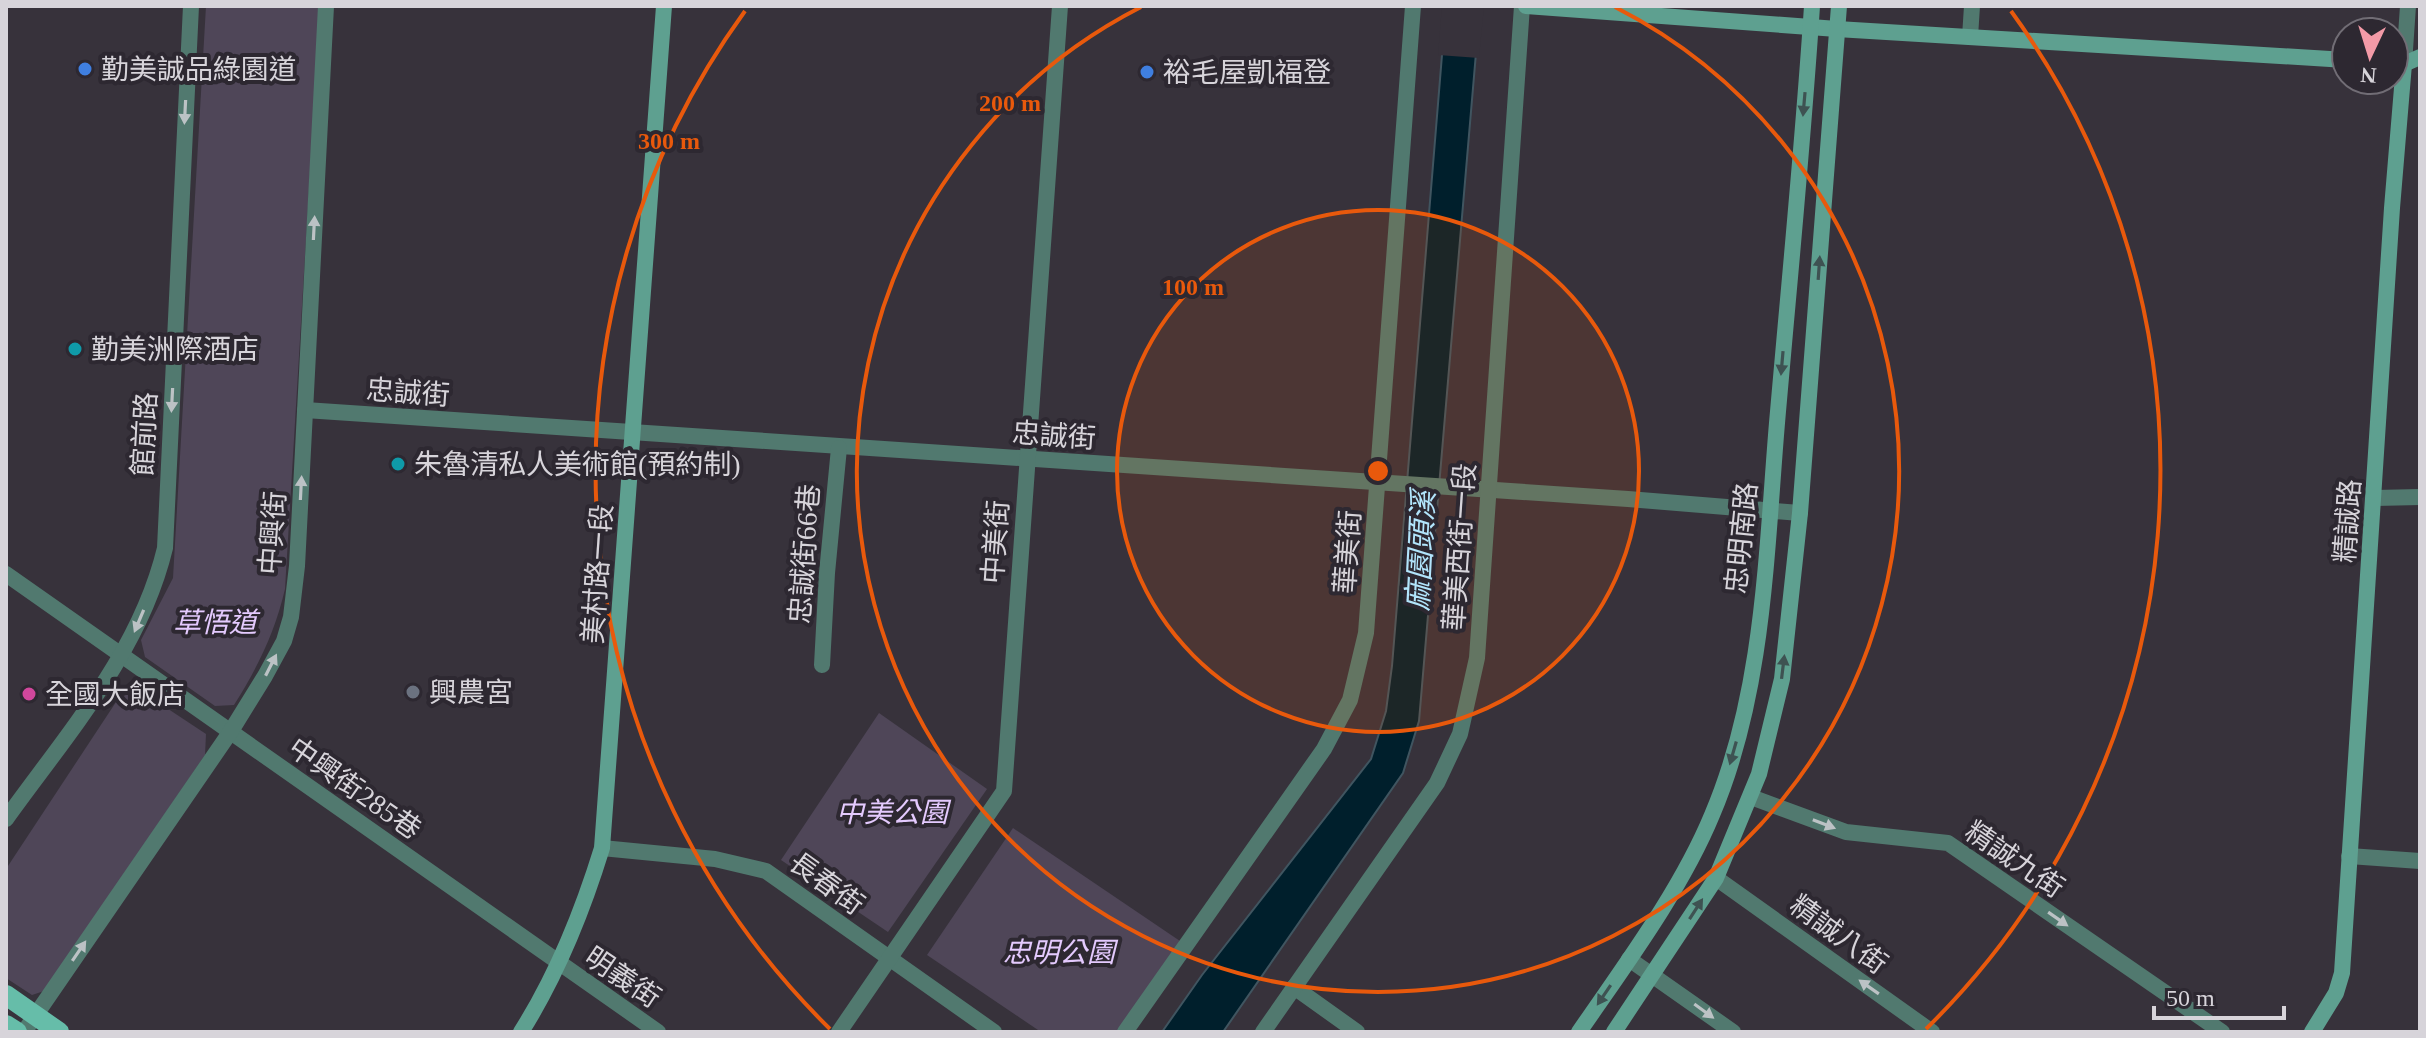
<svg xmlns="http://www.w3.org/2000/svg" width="2426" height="1038" viewBox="0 0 2426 1038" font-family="'Times New Roman','Noto Sans TC',serif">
<rect width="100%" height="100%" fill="#37323b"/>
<!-- green -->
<g fill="#4f4658">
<path d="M206 6H320L285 589C275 632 258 667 234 705L215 706 145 657 141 640 173 578Z"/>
<polygon points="138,689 206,734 205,755 44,991 32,995 6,978 6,869 118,699"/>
<polygon points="879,713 987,789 888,932 781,860"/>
<polygon points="1013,828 1180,941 1118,1032 1041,1032 927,955"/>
</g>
<!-- water -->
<polygon fill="#001f2c" stroke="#405560" stroke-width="2" points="1446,6 1480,6 1419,721 1403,773 1223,1032 1162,1032 1202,975 1371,759 1386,711 1392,666"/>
<!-- pier -->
<polygon fill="#37323b" points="1442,6 1484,6 1479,58 1438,55"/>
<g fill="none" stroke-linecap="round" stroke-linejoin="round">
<!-- street -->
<g stroke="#51796f" stroke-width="16">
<polyline points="1970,37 1972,6"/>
<polyline points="2404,64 2408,6"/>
<polyline points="305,410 1628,499 1800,513"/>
<polyline points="2375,498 2420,497"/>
<polyline points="6,574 658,1032"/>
<polyline points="822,665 827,573 839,448"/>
<polyline points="1751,797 1846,832 1948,843 2222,1032"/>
<path d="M6 819C67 734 140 652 165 548L191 6"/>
<polyline points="602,848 715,859 766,871 994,1032"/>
<polyline points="2349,856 2420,861"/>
<polyline points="1716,878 1932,1032"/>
<polyline points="1629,959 1733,1032"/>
<polyline points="1294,987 1357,1032"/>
<polyline points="24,1032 231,731 265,676 284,641 291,617 297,566 326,6"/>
<polyline points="839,1032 1004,791 1060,6"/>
<polyline points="1125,1032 1324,749 1350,700 1366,633 1413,6"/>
<polyline points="1263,1032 1437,783 1460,734 1477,658 1522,6"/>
</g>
<!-- secondary -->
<g stroke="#5ea090" stroke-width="16">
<polyline points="1526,6 1837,29 2346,60"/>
<polyline points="2404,64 2420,57"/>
<path d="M521 1032C557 975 582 913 602 848L664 6"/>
<path d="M1579 1032C1625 965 1681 890 1712 815 1764 693 1766 554 1777 423 1789 284 1803 145 1812 6"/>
<polyline points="1614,1032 1716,878 1759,774 1782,679 1800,513 1839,6"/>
<polyline points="2312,1032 2336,993 2342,973 2392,208 2404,64"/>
</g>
<!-- primary -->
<g stroke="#66bda9" stroke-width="20">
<polyline points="6,995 59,1032"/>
<polyline points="6,1025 17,1032"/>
</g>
</g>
<!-- one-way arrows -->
<defs><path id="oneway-solid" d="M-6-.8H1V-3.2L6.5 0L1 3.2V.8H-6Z" transform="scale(2)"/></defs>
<g fill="#3e5252">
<use href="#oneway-solid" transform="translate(1804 104) rotate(95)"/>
<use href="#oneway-solid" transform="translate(1819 268) rotate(-86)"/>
<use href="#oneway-solid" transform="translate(1782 363) rotate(95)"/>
<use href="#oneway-solid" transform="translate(1783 667) rotate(-83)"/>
<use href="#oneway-solid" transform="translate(1733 753) rotate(106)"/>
<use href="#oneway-solid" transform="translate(1696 909) rotate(-57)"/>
<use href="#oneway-solid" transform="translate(1604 995) rotate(124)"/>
</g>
<g fill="#bcc2c5">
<use href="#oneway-solid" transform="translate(185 112) rotate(93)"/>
<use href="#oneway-solid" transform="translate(314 228) rotate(-87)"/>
<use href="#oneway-solid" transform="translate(172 400) rotate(93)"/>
<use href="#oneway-solid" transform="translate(301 488) rotate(-87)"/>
<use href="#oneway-solid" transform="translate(139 621) rotate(113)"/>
<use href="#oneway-solid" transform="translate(271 665) rotate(-63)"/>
<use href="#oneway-solid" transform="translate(1824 824) rotate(21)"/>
<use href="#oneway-solid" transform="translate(2058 919) rotate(35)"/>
<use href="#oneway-solid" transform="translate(79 951) rotate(-56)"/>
<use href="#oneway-solid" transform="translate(1869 987) rotate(-145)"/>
<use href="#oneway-solid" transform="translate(1704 1011) rotate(36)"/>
</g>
<!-- distance rings -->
<circle cx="1378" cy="471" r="261" fill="#e8590c" fill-opacity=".12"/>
<g fill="none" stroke="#e8590c" stroke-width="4">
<circle cx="1378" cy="471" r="261"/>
<path d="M1615 7A521 521 0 1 1 1141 7"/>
<path d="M830 1029A782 782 0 0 1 745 11M2011 11A782 782 0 0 1 1926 1029"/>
</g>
<!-- markers -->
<g fill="#3f7fe0" stroke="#2d2831" stroke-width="3">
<circle cx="85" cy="69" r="8"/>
<circle cx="1147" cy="72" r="8"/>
</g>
<g fill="#0f9aa8" stroke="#2d2831" stroke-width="3">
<circle cx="75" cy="349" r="8"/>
<circle cx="398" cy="464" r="8"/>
</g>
<circle fill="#6b7280" stroke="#2d2831" stroke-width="3" cx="413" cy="692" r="8"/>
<circle fill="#d1479c" stroke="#2d2831" stroke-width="3" cx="29" cy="694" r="8"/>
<g text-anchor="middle" stroke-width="8" stroke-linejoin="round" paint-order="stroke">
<!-- poi labels -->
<g font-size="28" fill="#d7d4da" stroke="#2d2831" text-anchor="start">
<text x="101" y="79">勤美誠品綠園道</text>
<text x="1163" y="82">裕毛屋凱福登</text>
<text x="91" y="359">勤美洲際酒店</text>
<text x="414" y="474">朱魯清私人美術館(預約制)</text>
<text x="429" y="702">興農宮</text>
<text x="45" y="704">全國大飯店</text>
</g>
<!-- street labels -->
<g font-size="28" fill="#d7d4da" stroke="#2d2831">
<text transform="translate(408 392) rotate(4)" y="10">忠誠街</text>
<text transform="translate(144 434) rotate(-87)" y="10">館前路</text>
<text transform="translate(1054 435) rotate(4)" y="10">忠誠街</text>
<text transform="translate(2347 521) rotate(-86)" y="10">精誠路</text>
<text transform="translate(272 533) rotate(-86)" y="10">中興街</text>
<text transform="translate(1741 538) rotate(-84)" y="10">忠明南路</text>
<text transform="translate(995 542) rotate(-86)" y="10">中美街</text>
<text transform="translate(1459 547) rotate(-86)" y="10">華美西街一段</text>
<text transform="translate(1347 552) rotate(-86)" y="10">華美街</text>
<text transform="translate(804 554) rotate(-86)" y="10">忠誠街66巷</text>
<text transform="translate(597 574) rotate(-86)" y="10">美村路一段</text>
<text transform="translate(355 788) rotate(35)" y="10">中興街285巷</text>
<text transform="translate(2015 859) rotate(34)" y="10">精誠九街</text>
<text transform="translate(827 883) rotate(36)" y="10">長春街</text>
<text transform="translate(1839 934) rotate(36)" y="10">精誠八街</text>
<text transform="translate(623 977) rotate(34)" y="10">明義街</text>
</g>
<!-- park labels -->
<g font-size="28" font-style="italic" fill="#e4cafe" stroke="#2d2831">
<text x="215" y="632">草悟道</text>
<text x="892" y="822">中美公園</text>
<text x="1059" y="962">忠明公園</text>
</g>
<!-- water labels -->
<g font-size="30" font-style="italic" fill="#b2e5fc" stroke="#2d2831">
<text transform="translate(1421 551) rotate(-87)" y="10">麻園頭溪</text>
</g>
</g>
<circle cx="1378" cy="471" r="12" fill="#e8590c" stroke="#2d2831" stroke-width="4"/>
<g font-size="24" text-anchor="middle" font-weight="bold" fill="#e8590c" stroke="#2d2831" stroke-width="8" stroke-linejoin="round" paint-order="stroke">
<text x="1010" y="111">200 m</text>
<text x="669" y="149">300 m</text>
<text x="1193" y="295">100 m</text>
</g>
<!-- border -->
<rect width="2426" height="1038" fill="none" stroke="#d7d4da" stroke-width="16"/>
<!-- north arrow -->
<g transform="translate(2370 56) rotate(184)"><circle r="38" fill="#2d2831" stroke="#716d75" stroke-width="2"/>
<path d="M0-6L14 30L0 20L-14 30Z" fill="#f39aa7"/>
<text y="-12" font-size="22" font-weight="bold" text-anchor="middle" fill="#d7d4da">N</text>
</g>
<!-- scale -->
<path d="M2154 1006v12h130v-12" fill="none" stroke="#d7d4da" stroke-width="4"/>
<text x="2166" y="1006" font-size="24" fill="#d7d4da" stroke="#2d2831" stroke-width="6" paint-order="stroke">50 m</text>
</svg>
